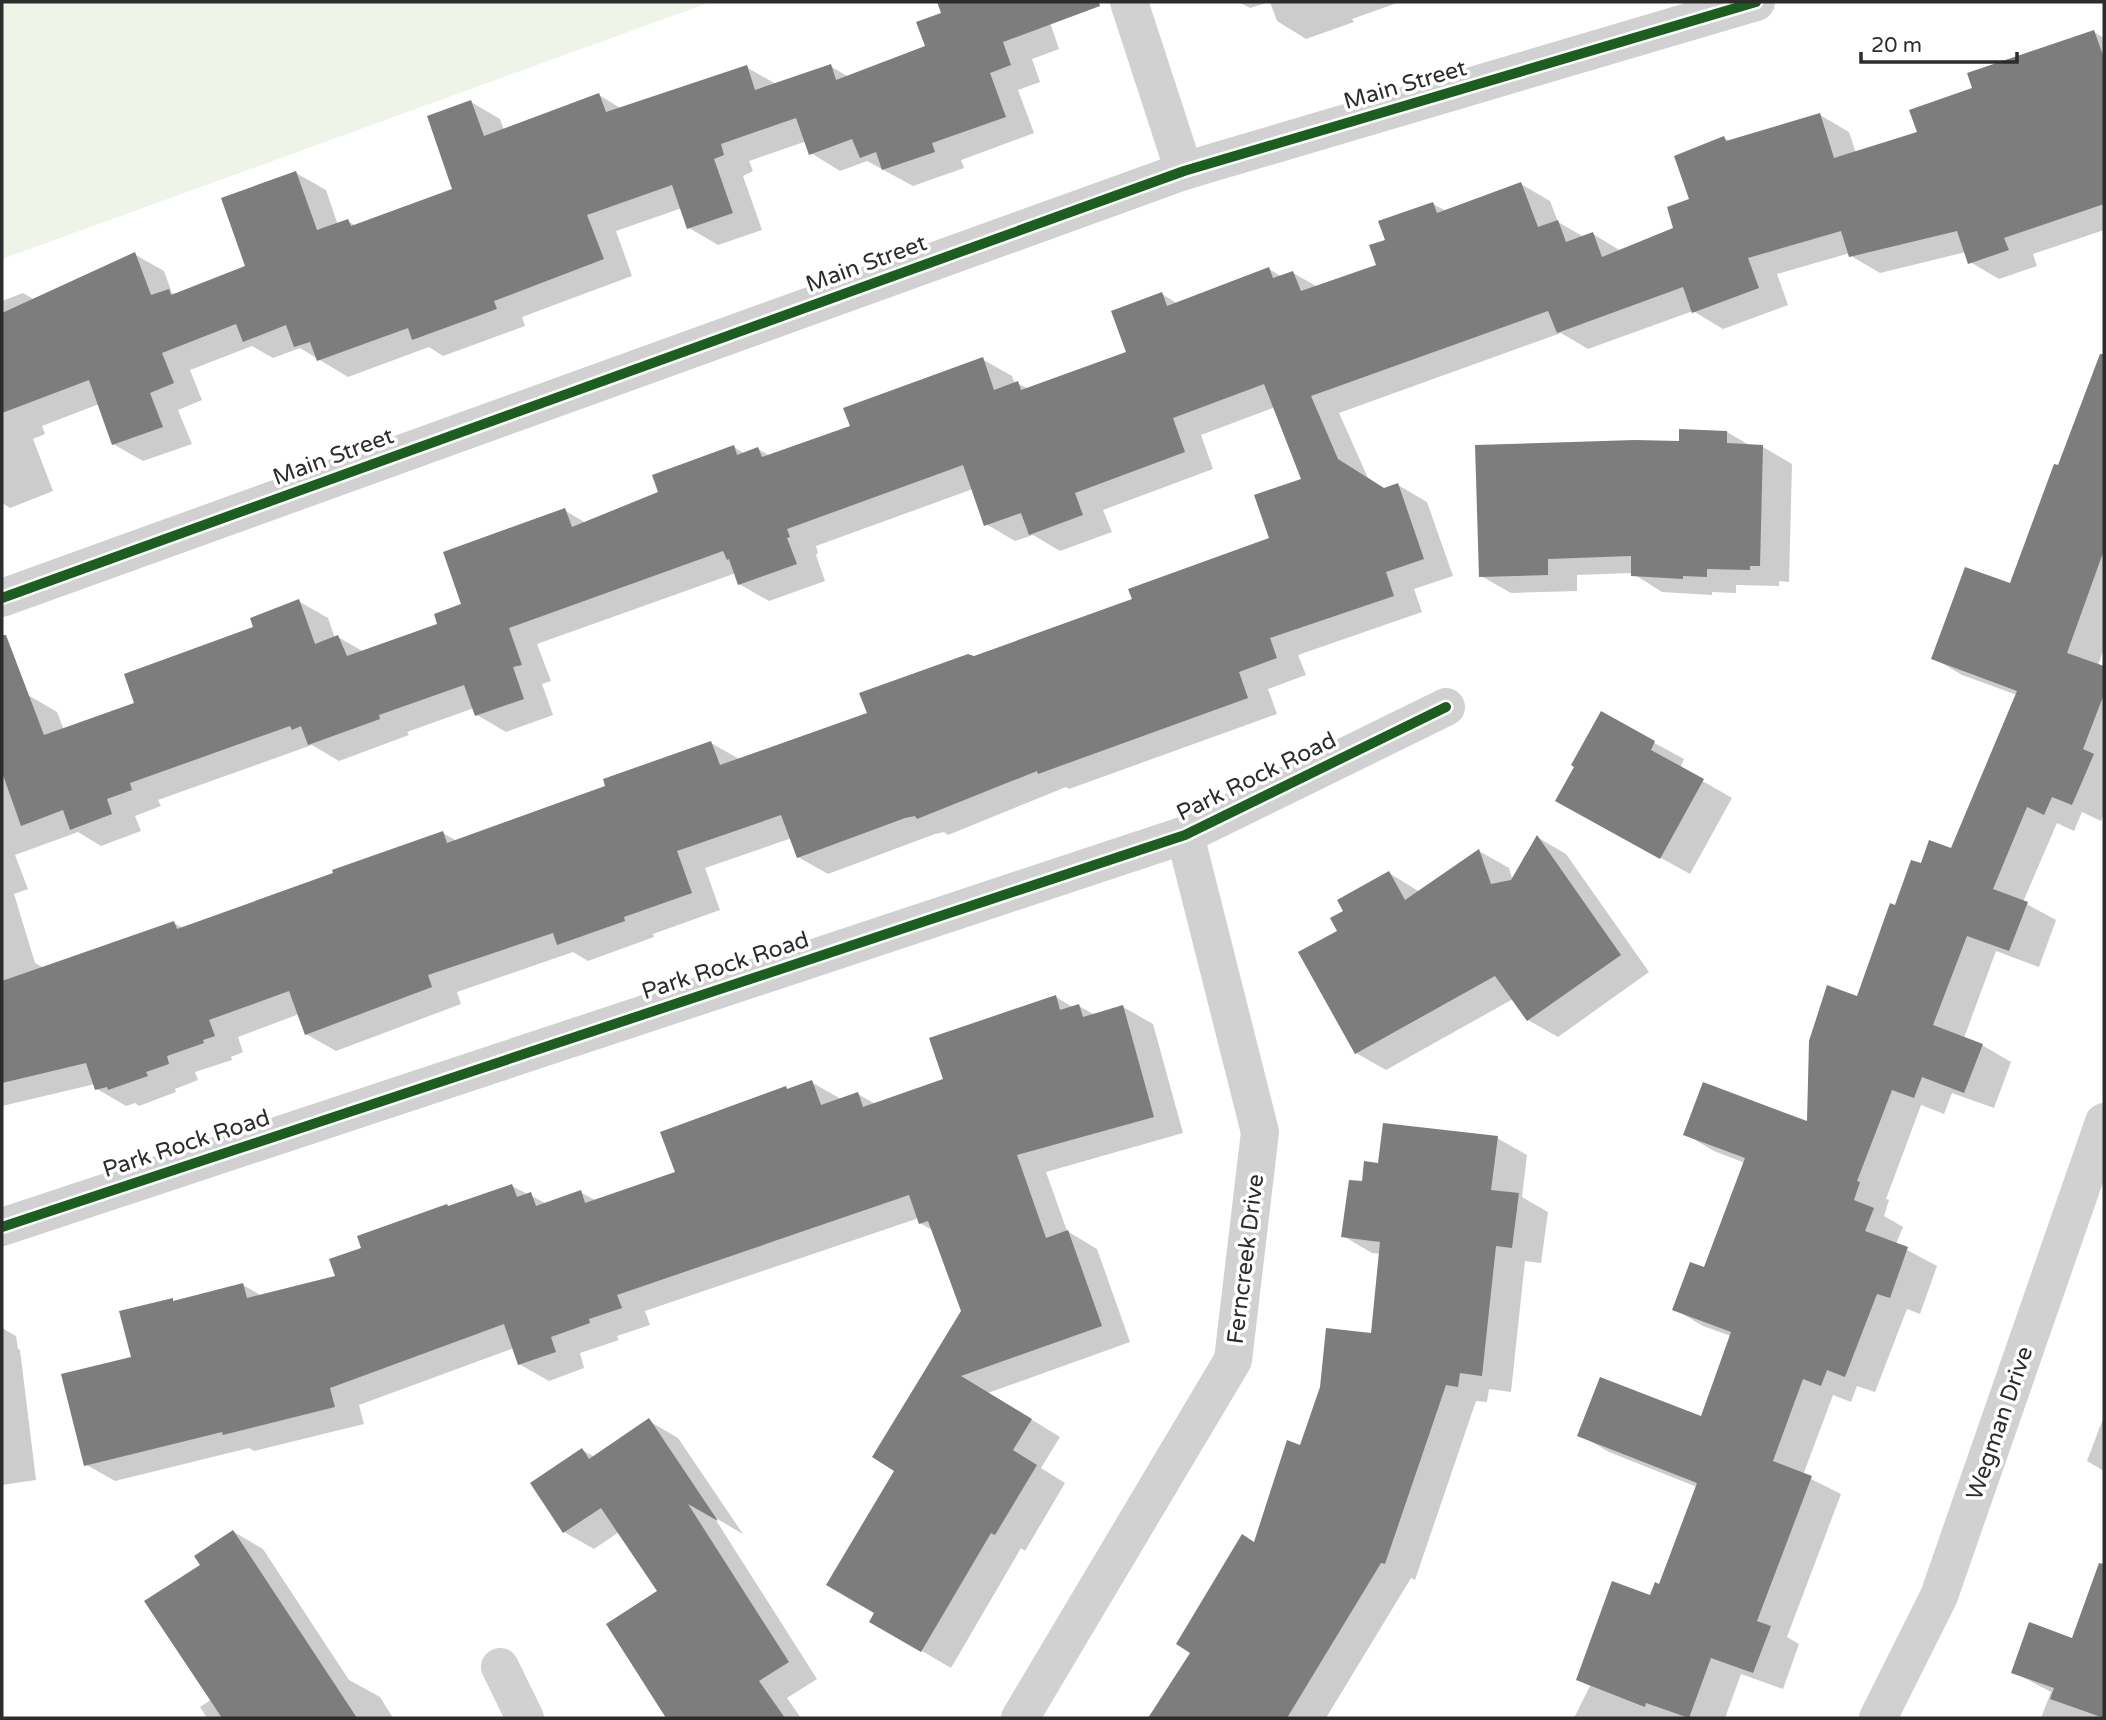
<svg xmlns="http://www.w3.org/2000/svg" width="2106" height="1720" viewBox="0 0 2106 1720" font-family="'Varela Round',sans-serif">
<rect width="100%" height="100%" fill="#fff"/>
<!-- green -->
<polygon fill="#eff4e9" points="2,2 711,2 2,259"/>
<!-- shadow -->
<g fill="#0003" fill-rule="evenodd">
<polygon points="939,2 1038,2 1044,5 1059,49 1032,59 1040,82 1018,90 1034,133 961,160 964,168 913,186 867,161 840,171 811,153 807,141 749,161 753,171 743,176 762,230 718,245 689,228 682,208 616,231 632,276 522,317 525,326 443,356 429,347 348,377 300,348 273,358 252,346 190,370 202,400 178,410 192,444 143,461 113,444 99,404 42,426 45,434 33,439 53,491 10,508 2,503 2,301 23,293 35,300 134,254 164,271 172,293 176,295 248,267 296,173 326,190 338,225 348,221 356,226 454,190 471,102 500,119 504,130 599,95 622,109 746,67 776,84 830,66 849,77 927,47 943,14"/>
<polygon points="1239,2 1269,2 1250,8"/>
<polygon points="1270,2 1400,2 1352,19 1354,22 1306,39 1277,21"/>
<path d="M2094 32 2104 38V230L2033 254 2037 266 1999 279 1970 262 1966 252 1880 273 1851 256 1850 253 1777 274 1788 305 1723 329 1693 311 1588 349 1561 333 1339 413 1368 478 1385 489 1398 485 1427 502 1453 576 1414 589 1422 612 1298 655 1306 675 1268 689 1277 714 1069 789 1066 787 948 835 944 832 935 834 828 874 798 857 792 838 705 868 720 910 653 934 654 937 588 961 573 952 457 992 461 1004 336 1051 306 1034 299 1014 238 1037 243 1052 231 1057 232 1060 195 1072 198 1080 175 1089 176 1092 139 1106 135 1103 126 1106 97 1089 95 1084 2 1106V705L28 695 57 712 64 730 136 704 298 601 328 618 335 638 338 637 364 652 439 625 463 605 564 510 586 523 660 493 734 447 745 454 758 449 770 456 852 427 982 359 1012 376 1015 384 1017 383 1029 389 1128 353 1162 294 1178 304 1269 269 1282 277 1293 273 1318 287 1378 266 1388 241 1433 204 1446 211 1521 184 1550 201 1558 222 1584 237 1593 234 1621 251 1676 229 1724 138 1731 142 1820 115 1849 132 1856 153 1919 134 1974 89ZM1275 407 1304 480 1272 540 1135 600 974 657 869 714 741 760 711 743 608 787 457 841 443 833 183 928 174 923 44 968 35 963 14 894 28 889 15 855 78 832 101 846 141 831 135 816 161 806 158 800 312 745 339 761 409 735 407 732 474 708 477 715 506 732 553 715 542 684 551 681 537 644 736 573 739 584 769 601 825 581 816 555 818 553 816 546 973 489 986 524 1015 541 1033 535 1060 551 1112 532 1103 510 1213 469 1201 435Z"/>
<polygon points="2076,424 2104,434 2104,648 2098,666 2104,668 2104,814 2101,821 2082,812 2074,831 2057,823 2023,902 2056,920 2039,967 1996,951 1964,1038 1982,1045 2011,1062 1994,1108 1952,1093 1944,1114 1921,1105 1886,1199 1889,1200 1884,1216 1903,1227 1896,1244 1937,1266 1920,1314 1907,1309 1875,1392 1857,1386 1851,1402 1833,1395 1803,1475 1841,1494 1787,1637 1799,1644 1783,1689 1741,1674 1725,1718 1574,1718 1590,1686 1578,1680 1660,1586 1697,1487 1609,1452 1580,1435 1702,1418 1731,1336 1703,1326 1674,1309 1705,1269 1745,1163 1714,1151 1685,1134 1809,1123 1896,908 1922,865 1952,851 2017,695 1962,675 1933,658 2011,585"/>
<polygon points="1681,431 1727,432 1751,446 1763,447 1792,464 1789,582 1779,581 1779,586 1736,585 1736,593 1712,592 1712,595 1662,592 1632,573 1577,575 1577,591 1511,593 1481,576 1681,443"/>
<polygon points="1601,714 1684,759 1680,768 1732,798 1690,874 1587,817 1576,766"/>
<polygon points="1537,837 1566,854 1649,972 1558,1037 1528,1020 1513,999 1386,1070 1356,1053 1340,931 1345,911 1389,873 1420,892 1479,851 1509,868 1513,881"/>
<polygon points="1056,997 1074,1008 1079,1006 1095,1015 1123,1007 1153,1024 1183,1133 1046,1172 1067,1231 1097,1249 1130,1342 988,1393 1060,1437 1041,1468 1065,1483 1025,1551 1021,1548 951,1668 871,1621 876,1613 897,1470 963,1311 932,1230 920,1223 919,1218 645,1311 650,1325 617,1336 619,1340 580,1353 584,1368 549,1381 519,1364 514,1348 359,1405 364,1424 254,1451 249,1448 115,1481 85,1464 133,1359 172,1300 176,1302 243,1285 262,1296 337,1278 363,1249 449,1207 512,1186 547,1204 580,1192 597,1201 677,1173 785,1088 790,1090 811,1082 841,1099 858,1094 877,1105 945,1080"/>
<polygon points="1497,1138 1527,1155 1522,1197 1548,1212 1541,1263 1525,1261 1511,1392 1489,1389 1487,1402 1476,1401 1415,1580 1411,1578 1326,1718 1150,1718 1192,1652 1255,1544 1301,1447 1372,1335 1381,1254 1372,1253 1343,1236 1364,1183 1379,1165"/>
<polygon points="2,1328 16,1336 18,1349 20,1350 36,1480 2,1485"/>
<polygon points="2104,1416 2104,1471 2087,1461"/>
<polygon points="649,1421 678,1438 743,1534 714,1517 817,1679 787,1698 801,1718 668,1718 608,1625 659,1591 619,1532 594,1549 564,1532 582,1450 595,1457"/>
<polygon points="234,1532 263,1549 349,1680 380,1697 393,1718 207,1718 200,1707 212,1699 202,1565"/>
<polygon points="2104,1620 2104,1718 2041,1718 2051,1692 2013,1672 2103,1624"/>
</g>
<!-- building -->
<g fill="#7d7d7d">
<polygon points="937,2 1099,2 1100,6 1003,42 1011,65 990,73 1006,117 932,143 935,152 882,170 876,152 860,158 852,139 809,155 796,118 721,144 724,155 714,159 733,213 687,229 672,185 587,215 604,259 494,301 497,309 412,340 408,328 317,361 310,342 294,347 286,325 243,342 236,324 162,353 174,383 150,393 163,427 112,445 89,380 2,413 2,313 135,252 151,295 169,289 171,295 245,266 221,198 296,171 317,230 348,219 351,226 452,189 427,116 471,100 484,136 599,93 606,112 747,65 755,90 831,64 836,80 925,46 916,22 941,13"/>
<polygon points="2094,30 2104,58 2104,204 2004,238 2009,250 1968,264 1957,231 1849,257 1841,231 1748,258 1759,288 1692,313 1683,287 1557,333 1548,311 1311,396 1338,459 1384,488 1398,483 1424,559 1386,572 1394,596 1270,638 1277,658 1239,672 1248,698 1038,774 1037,771 917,819 915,816 905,818 797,858 781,815 677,851 692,893 624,917 625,921 557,945 553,933 428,975 432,987 305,1035 289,991 209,1020 215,1036 203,1040 204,1043 167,1056 169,1064 146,1072 148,1076 108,1090 107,1087 95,1090 86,1063 2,1083 2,981 174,921 177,929 333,873 332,870 443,831 447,843 605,786 603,779 711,741 720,765 867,713 859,693 968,654 974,656 1132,599 1128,589 1269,538 1254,495 1301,479 1264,384 1173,418 1185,452 1075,493 1083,515 1029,535 1021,513 984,526 963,465 787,529 790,537 787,538 797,564 738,585 729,559 727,560 723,551 509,628 522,665 513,667 524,699 475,716 464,685 379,715 380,719 308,745 301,726 292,730 290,726 130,783 132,790 107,799 112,814 70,830 63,810 21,826 2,772 2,635 6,635 44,735 134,703 124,674 253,627 250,618 299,599 315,644 338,635 347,656 437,624 434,614 461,604 443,552 565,508 572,527 658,492 652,475 734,445 737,455 758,447 762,457 850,426 843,408 983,357 994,390 1018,381 1021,390 1126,352 1111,311 1162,292 1167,306 1269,267 1273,278 1293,271 1301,291 1376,265 1369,245 1385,240 1378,221 1433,202 1437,213 1521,182 1538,227 1558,220 1566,242 1593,232 1602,257 1673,228 1667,207 1689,199 1674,156 1724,136 1726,141 1820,113 1834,158 1917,132 1909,110 1972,88 1967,73"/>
<polygon points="2100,354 2104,354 2104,550 2067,653 2104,666 2104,694 2083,749 2094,754 2072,805 2052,797 2044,815 2027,807 1993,889 2028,902 2009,951 1967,936 1933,1025 1983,1044 1964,1093 1922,1077 1914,1098 1892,1090 1857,1181 1860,1182 1854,1200 1874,1208 1865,1231 1908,1247 1890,1298 1877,1294 1845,1377 1827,1370 1821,1386 1803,1379 1773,1461 1812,1476 1757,1621 1771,1626 1753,1673 1711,1658 1689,1718 1646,1703 1645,1707 1576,1680 1612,1581 1650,1595 1655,1582 1659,1584 1697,1483 1577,1436 1600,1377 1701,1416 1731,1332 1672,1310 1690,1262 1704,1267 1745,1158 1683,1135 1703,1082 1807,1121 1809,1041 1827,985 1857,996 1890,903 1895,905 1911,860 1921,863 1929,840 1951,848 2017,691 1931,659 1965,567 2010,583 2054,464 2058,465"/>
<polygon points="1679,429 1727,431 1727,443 1763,445 1760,566 1750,566 1750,570 1707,569 1707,577 1683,576 1683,579 1631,576 1631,556 1548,559 1548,575 1479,577 1475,445 1635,440 1679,441"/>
<polygon points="1601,711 1655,741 1651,750 1704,779 1660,859 1555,801 1574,767 1571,765"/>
<polygon points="1537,835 1621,955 1527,1021 1495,976 1355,1054 1298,952 1337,931 1330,918 1343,911 1337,900 1389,871 1405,900 1479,849 1491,884 1511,880"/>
<polygon points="1056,995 1060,1010 1079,1004 1083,1017 1123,1005 1154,1117 1017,1155 1046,1238 1068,1230 1102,1326 961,1376 1032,1419 1013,1450 1037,1465 995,1535 991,1533 921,1652 869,1622 874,1613 826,1585 894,1471 872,1457 961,1311 928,1221 919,1224 909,1195 617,1295 622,1308 589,1319 590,1323 551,1337 556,1352 518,1365 504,1324 330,1388 335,1407 223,1435 222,1432 84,1466 61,1374 131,1357 119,1311 173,1298 173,1301 243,1283 247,1298 335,1276 329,1259 361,1248 357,1236 447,1204 448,1206 512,1184 517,1197 531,1192 536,1206 581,1190 585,1203 675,1172 660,1132 786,1086 787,1089 812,1080 821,1105 858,1092 863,1107 943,1079 929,1038"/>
<polygon points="1383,1123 1498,1136 1491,1190 1519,1193 1512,1248 1496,1246 1482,1376 1460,1373 1458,1387 1446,1385 1385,1564 1381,1563 1287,1718 1148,1718 1190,1653 1176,1644 1242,1534 1254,1542 1287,1440 1300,1445 1320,1387 1326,1328 1371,1333 1380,1242 1341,1237 1349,1180 1362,1181 1364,1161 1378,1163"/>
<polygon points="649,1418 718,1521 688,1504 789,1662 759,1681 785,1718 666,1718 606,1624 657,1591 601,1508 563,1533 530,1483 582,1448 589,1459"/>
<polygon points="233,1530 357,1718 222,1718 144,1601 200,1565 194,1556"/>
<polygon points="2099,1563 2104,1564 2104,1718 2050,1699 2054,1688 2011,1673 2029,1622 2072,1638"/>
</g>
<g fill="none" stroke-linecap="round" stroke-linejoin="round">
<!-- minor -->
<g stroke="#d1d1d1" stroke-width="38">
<polyline points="1129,2 1184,171"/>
<polyline points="2,1227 1185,835 1446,707"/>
<polyline points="500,1667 525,1718"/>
<polyline points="1020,1718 1233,1360 1260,1132 1185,835"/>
<polyline points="1878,1718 1939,1596 2104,1122"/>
</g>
<!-- tertiary -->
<polyline stroke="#d1d1d1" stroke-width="38" points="2,598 1184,171 1756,2"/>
<defs>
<g id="cycleway">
<polyline points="2,598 1184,171 1756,2"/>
<polyline points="2,1227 1185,835 1446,707"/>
</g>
</defs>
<!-- cycleway casing -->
<use href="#cycleway" stroke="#fff" stroke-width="15"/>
<!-- cycleway -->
<use href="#cycleway" stroke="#1b5e20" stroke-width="10"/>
</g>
<g text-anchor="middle" stroke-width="7" stroke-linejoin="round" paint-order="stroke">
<!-- street labels -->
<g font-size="23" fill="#2c2c2c" stroke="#fff">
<text transform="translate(1405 84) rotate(-16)" y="8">Main Street</text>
<text transform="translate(866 263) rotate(-20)" y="8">Main Street</text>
<text transform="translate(333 456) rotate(-20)" y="8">Main Street</text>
<text transform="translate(1256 776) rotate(-26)" y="8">Park Rock Road</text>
<text transform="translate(725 965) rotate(-18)" y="8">Park Rock Road</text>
<text transform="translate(186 1143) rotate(-18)" y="8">Park Rock Road</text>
<text transform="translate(1245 1259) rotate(-83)" y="8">Ferncreek Drive</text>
<text transform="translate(1999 1423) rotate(-71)" y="8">Wegman Drive</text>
</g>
</g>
<!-- border -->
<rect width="2106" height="1720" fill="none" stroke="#2c2c2c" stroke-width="7"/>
<!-- scale -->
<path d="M1861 52v10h156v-10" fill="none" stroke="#2c2c2c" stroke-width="3.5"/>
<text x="1871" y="52" font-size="21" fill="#2c2c2c" stroke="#ffffff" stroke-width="5" paint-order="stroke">20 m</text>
</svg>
